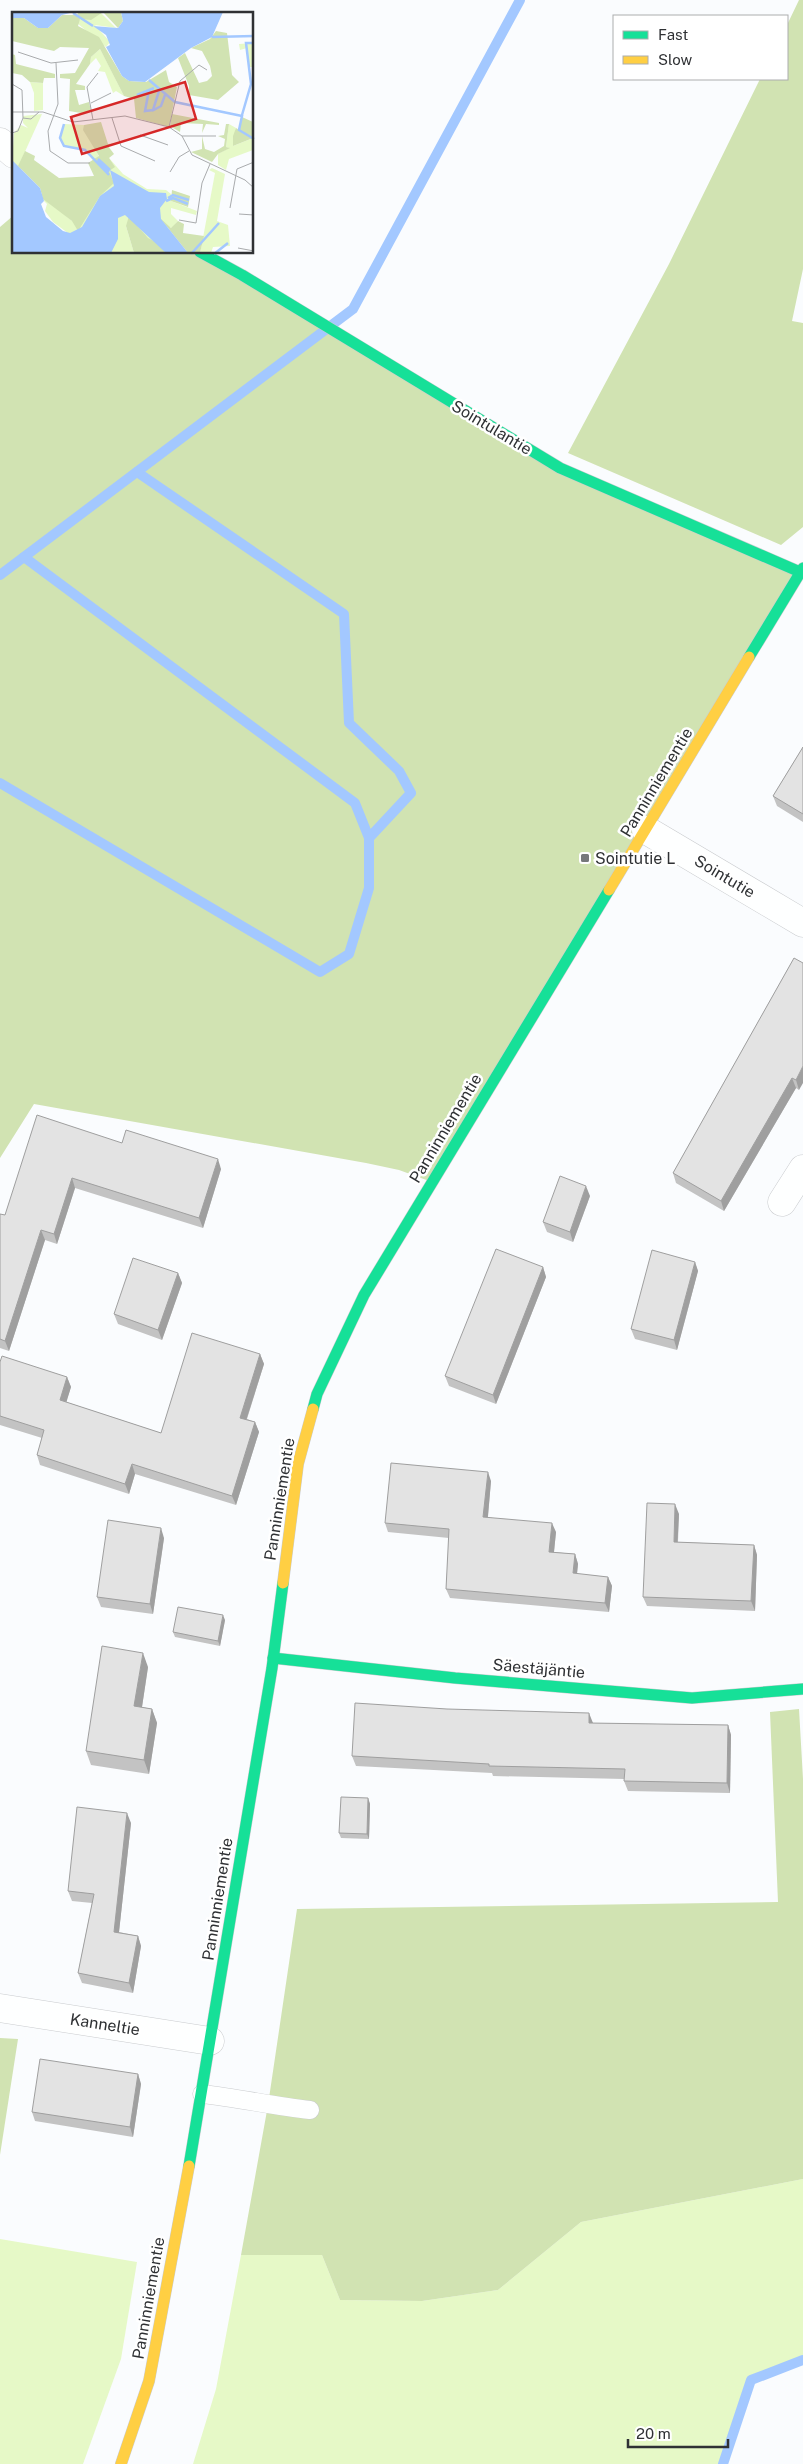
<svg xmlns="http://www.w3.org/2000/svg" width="803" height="2464" viewBox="0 0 803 2464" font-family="'Public Sans',sans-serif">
<rect width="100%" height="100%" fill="#fafcfe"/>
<!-- green -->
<g fill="#e6f9c7">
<polygon points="803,2179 803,2360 751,2381 723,2464 193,2464 216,2389 241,2255 322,2255 340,2300 422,2301 498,2290 581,2222"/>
<polygon points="0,2239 137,2262 121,2359 83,2464 0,2464"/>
</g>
<!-- forest -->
<g fill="#d1e3b2">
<polygon points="799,0 803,0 803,269 792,321 803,323 803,527 781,545 568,453 669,264 760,79 787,79 787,25"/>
<polygon points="14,215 14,252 200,253 560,468 800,572 432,1182 399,1170 366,1163 34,1104 0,1158 0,227"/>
<polygon points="799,1709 803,1779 803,2179 581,2222 498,2290 422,2301 340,2300 322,2255 241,2255 268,2105 297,1909 778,1902 770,1712"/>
<polygon points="0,2038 18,2039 0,2155"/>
</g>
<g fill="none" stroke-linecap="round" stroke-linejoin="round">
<!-- stream -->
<g stroke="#a3c8ff" stroke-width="10">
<polyline points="137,472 344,614 349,723 399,771 411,793 369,838"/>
<polyline points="0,575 353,309 520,0"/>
<polyline points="0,783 320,972 349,954 369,888 369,838 355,803 24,557"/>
<polyline points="723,2464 751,2380 803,2360"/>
</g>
<defs>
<path id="lane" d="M202 2094C238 2098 274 2106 310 2110"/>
<g id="street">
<polyline points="0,142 14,154"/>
<polyline points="646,830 803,923"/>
<polyline points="782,1202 803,1169"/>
<polyline points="0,2008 210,2041"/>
</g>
<g id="fast">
<polyline points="200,252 242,275 560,468 800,572"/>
<polyline points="749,657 803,568"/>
<polyline points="313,1409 317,1394 364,1295 609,890"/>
<polyline points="273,1658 455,1678 692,1698 803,1689"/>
<polyline points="189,2166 272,1668 283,1583"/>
</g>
<g id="slow">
<polyline points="609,890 749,657"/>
<polyline points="283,1583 298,1464 313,1409"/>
<polyline points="121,2464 149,2381 189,2166"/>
</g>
</defs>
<!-- lane casing -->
<use href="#lane" stroke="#cacccf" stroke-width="19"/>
<!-- street casing -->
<use href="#street" stroke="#cacccf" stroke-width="29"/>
<!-- fast casing -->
<use href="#fast" stroke="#cacccf" stroke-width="12"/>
<!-- slow casing -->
<use href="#slow" stroke="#cacccf" stroke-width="12"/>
<!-- lane -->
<use href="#lane" stroke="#feffff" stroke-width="18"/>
<!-- street -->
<use href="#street" stroke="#feffff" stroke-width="28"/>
<!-- fast -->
<use href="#fast" stroke="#16e098" stroke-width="11"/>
<!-- slow -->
<use href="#slow" stroke="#ffcf43" stroke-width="11"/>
</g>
<!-- wall -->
<g fill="#c3c3c3">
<polygon points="803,747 803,822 777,806 773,796"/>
<polygon points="794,958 799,1090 796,1088 724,1211 676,1183 673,1173"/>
<polygon points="122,1143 221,1169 203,1228 75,1188 57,1244 45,1240 9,1351 0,1348 0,1214 5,1215"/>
<polygon points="590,1196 573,1242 547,1232 543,1222"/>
<polygon points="695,1262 698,1271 677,1350 635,1339 631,1329"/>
<polygon points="543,1267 546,1277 496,1404 449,1386 445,1376"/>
<polygon points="178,1273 182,1283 162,1340 118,1324 114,1314"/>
<polygon points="260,1354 264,1364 247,1419 255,1422 259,1432 236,1505 135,1474 129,1494 40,1465 37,1455 42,1438 0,1425 0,1362 67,1377 71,1387 66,1402 161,1433"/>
<polygon points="491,1481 488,1517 556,1532 554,1552 575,1554 578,1564 577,1574 608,1577 612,1586 609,1612 450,1598 446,1589 449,1538 388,1532 385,1523"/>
<polygon points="679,1514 678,1542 754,1545 757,1555 755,1611 647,1606 643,1597"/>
<polygon points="164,1538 153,1614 101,1607 97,1597"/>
<polygon points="225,1620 220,1646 175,1637 173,1632"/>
<polygon points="148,1667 142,1707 152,1709 157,1723 149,1774 91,1765 86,1751"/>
<polygon points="593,1723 728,1725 731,1735 730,1793 628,1791 624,1781 624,1779 493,1776 492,1773 356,1766 352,1756"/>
<polygon points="368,1798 370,1804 369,1839 341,1838 339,1833"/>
<polygon points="131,1823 119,1932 138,1936 141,1946 133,1993 82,1983 78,1973 92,1903 72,1901 68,1891"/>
<polygon points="138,2074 141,2084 133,2137 35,2121 32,2112"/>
</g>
<!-- shaded-wall -->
<g fill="#9f9f9f">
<polygon points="803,1066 803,1083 799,1090 796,1080"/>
<polygon points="792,1078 796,1088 724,1211 721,1201"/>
<polygon points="218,1159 221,1169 203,1228 199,1218"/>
<polygon points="72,1178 75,1188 57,1244 54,1234"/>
<polygon points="586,1186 590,1196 573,1242 570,1232"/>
<polygon points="41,1230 45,1240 9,1351 5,1341"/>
<polygon points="695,1262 698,1271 677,1350 674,1340"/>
<polygon points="543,1267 546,1277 496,1404 493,1395"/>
<polygon points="178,1273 182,1283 162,1340 158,1330"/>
<polygon points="260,1354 264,1364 244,1427 240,1418"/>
<polygon points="67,1377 71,1387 64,1410 60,1400"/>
<polygon points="255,1422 259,1432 236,1505 232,1496"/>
<polygon points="132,1464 135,1474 129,1494 125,1484"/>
<polygon points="488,1472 491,1481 487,1526 483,1517"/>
<polygon points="675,1504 679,1514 677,1552 674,1542"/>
<polygon points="552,1523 556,1532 553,1561 549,1552"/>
<polygon points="161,1528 164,1538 153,1614 150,1604"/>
<polygon points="754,1545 757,1555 755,1611 751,1601"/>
<polygon points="575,1554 578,1564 576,1582 573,1573"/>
<polygon points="608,1577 612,1586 609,1612 605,1603"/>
<polygon points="223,1615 225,1620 220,1646 218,1641"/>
<polygon points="143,1653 148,1667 140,1720 134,1706"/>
<polygon points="152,1709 157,1723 149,1774 144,1760"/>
<polygon points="589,1713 593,1723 589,1723"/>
<polygon points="728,1725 731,1735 730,1793 727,1783"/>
<polygon points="368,1798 370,1804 369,1839 367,1834"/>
<polygon points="127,1813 131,1823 118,1941 114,1932"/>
<polygon points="138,1936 141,1946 133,1993 129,1983"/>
<polygon points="138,2074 141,2084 133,2137 130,2127"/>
</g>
<!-- building -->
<g fill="#e3e3e3" stroke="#9f9f9f">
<polygon points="803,747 803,814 773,796"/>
<polygon points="794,958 803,963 803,1066 796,1080 792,1078 721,1201 673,1173"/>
<polygon points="37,1115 122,1143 126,1130 218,1159 199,1218 72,1178 54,1234 41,1230 5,1341 0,1339 0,1214 5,1215"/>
<polygon points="560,1176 586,1186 570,1232 543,1222"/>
<polygon points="496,1249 543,1267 493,1395 445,1376"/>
<polygon points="652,1250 695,1262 674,1340 631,1329"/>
<polygon points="133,1258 178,1273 158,1330 114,1314"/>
<polygon points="192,1333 260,1354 240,1418 255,1422 232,1496 132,1464 125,1484 37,1455 44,1430 0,1416 0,1362 2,1356 67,1377 60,1400 161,1433"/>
<polygon points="391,1463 488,1472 483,1517 552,1523 549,1552 575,1554 573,1573 608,1577 605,1603 446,1589 449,1529 385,1523"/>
<polygon points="647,1503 675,1504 674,1542 754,1545 751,1601 643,1597"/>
<polygon points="108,1520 161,1528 150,1604 97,1597"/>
<polygon points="178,1607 223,1615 218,1641 173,1632"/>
<polygon points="102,1646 143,1653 134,1706 152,1709 144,1760 86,1751"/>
<polygon points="355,1703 447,1709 589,1713 589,1723 728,1725 727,1783 624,1781 625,1769 489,1766 489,1764 352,1756"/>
<polygon points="341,1797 368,1798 367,1834 339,1833"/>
<polygon points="77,1807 127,1813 114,1932 138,1936 129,1983 78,1973 94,1894 68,1891"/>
<polygon points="40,2059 138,2074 130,2127 32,2112"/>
</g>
<!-- markers -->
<rect fill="#76787b" stroke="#fff" stroke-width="2" x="580" y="853" width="10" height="10" rx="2.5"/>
<g text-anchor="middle" stroke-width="5" stroke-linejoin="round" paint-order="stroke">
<!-- street labels -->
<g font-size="16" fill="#2f3134" stroke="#fff">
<text transform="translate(492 427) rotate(31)" y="6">Sointulantie</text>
<text transform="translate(656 782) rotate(-59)" y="6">Panninniementie</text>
<text transform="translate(725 876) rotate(31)" y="6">Sointutie</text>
<text transform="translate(445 1128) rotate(-59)" y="6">Panninniementie</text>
<text transform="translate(279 1499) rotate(-81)" y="6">Panninniementie</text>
<text transform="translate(539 1668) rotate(5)" y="6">Säestäjäntie</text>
<text transform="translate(217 1899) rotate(-81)" y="6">Panninniementie</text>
<text transform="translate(105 2024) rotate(9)" y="6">Kanneltie</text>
<text transform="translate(148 2298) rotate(-80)" y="6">Panninniementie</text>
</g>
<!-- poi labels -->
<g font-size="16" fill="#2f3134" stroke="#fff" text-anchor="start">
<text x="595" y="864">Sointutie L</text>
</g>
</g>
<!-- overview -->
<g transform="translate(12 12)">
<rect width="241" height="241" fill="#fafcfe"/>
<path d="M88 0 104 16 83 13 98 30 94 35 65 11 68 7H80ZM242 31 241 55H237L235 36 228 38 227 32ZM88 37 99 58 112 84 104 79 101 81 93 60 86 59 89 54 84 46 78 52 79 45ZM18 70 31 71V98L22 99V81ZM30 102 7 153 10 156 6 161 0 148 2 121 9 113 16 116 11 111V104ZM52 112 72 113 87 145 82 149 73 138 52 134 48 126ZM217 112 224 116 221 134 241 126V138L217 147 214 158 206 153V142L217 136 214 135ZM97 146 111 162 135 177 154 178 159 182V189L185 199 184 203 159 196V202L166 209 160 216 152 214 176 241H152L114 214 122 241H83L41 210 33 199 35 192 5 162 60 209 66 174 94 159ZM200 156 213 162 205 209 216 213 218 234 201 235 199 241 188 242 203 161 197 158Z" fill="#e6f9c7"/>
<path d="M67 0H109L111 9 106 16 91 0 79 8 68 7 66 14 87 25 110 64 117 69 134 70 154 58 157 70 165 75 157 115 124 106 122 87 112 84 88 37 79 45 78 52 64 72 73 74V78H63L67 93 77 90 79 99 69 101 57 99 58 67 48 66V62L63 61 77 36 48 35 42 39 0 29V6H12L26 16H36L50 3H65ZM204 19 215 21 220 63 227 70 206 88 177 83V74L166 46 173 41 187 71 195 69 200 64 198 54 190 39 179 36 198 27ZM0 42 3 43 4 52 43 62V66H32L31 71 18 70 10 63 0 61ZM160 102 207 111V113L194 112 190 121 191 112 169 111 168 120 158 114ZM230 105 241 110V126L221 134V124L224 116 227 118ZM89 110 96 132 105 131 96 134 102 142 97 146 103 155 97 159 102 171 88 184 66 219 60 209 31 187 28 176 6 154 13 139 23 144 22 148 47 166 82 164 76 151 87 144 71 118 72 113ZM214 112H217L214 135 218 136 206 142 200 150 179 140 190 137V124L193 137 202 140 212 134 213 127 206 124 212 123ZM160 178 178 184 176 195 159 189ZM117 204 136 226 144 230 154 241H122L114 214ZM148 206 159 216 166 209 172 212 171 221 192 224 188 241H176Z" fill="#d1e3b2"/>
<path d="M0 0H62L50 3 36 16H26L12 6H0ZM109 0H211L200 25 179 36 133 70 117 69 110 64 94 35 98 33 94 23 81 14 106 16 111 9ZM0 148 28 176 32 189 29 192 34 205 51 219 58 221 70 215 88 184 102 174 98 158 137 180 154 181 155 187 148 196 149 207 176 241H154L113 203 106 206V227L99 241H0Z" fill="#a3c8ff"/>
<path fill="none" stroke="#a3c8ff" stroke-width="2.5" d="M61 1 81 14M200 25 242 24M137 68 163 90 230 104 227 118 242 127M137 78 133 99 141 98 147 79M125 83 142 76M140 99 149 94 153 83M230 103 239 72 234 31H242M52 112 48 126 52 134 73 138 97 163M86 147 98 158M85 149 97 160M156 186 161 183 177 188M154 189 161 186 176 192M179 242 207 211M202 242 216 231"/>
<path fill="none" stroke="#a9abad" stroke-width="1" d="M6 40 39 51 66 48M44 51 46 92 36 119 38 139 56 151H78M0 72 10 78 11 106 6 119 0 121M79 91 99 81M0 100H31L61 110 113 104 157 115 170 124 180 143 233 168 242 176M11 106 19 107 27 100M100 106 109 134 143 149M81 108 75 75 86 61M157 115 168 69 187 53 195 58M128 123 156 133M170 124H204M158 160 167 145 177 139M218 196 225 157 242 150M227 202 242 203M167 208 184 211 190 171 198 152M226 236 242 239"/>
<path fill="#d62828" fill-opacity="0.15" stroke="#d62828" stroke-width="2.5" d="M173 70 184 107 70 142 59 105Z"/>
<rect width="241" height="241" fill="none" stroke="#2f3134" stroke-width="2.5"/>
</g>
<!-- legend -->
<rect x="613" y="15" width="175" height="65" fill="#ffffff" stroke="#acadae"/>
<rect x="623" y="31" width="25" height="8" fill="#16e098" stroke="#acadae"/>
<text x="658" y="40" font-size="15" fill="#2f3134">Fast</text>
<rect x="623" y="56" width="25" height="8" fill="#ffcf43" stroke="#acadae"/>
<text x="658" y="65" font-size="15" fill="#2f3134">Slow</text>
<!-- scale -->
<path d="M628 2439v8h100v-8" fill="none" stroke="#2f3134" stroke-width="2.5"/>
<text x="636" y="2439" font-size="15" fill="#2f3134" stroke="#ffffff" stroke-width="4" paint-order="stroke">20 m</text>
</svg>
